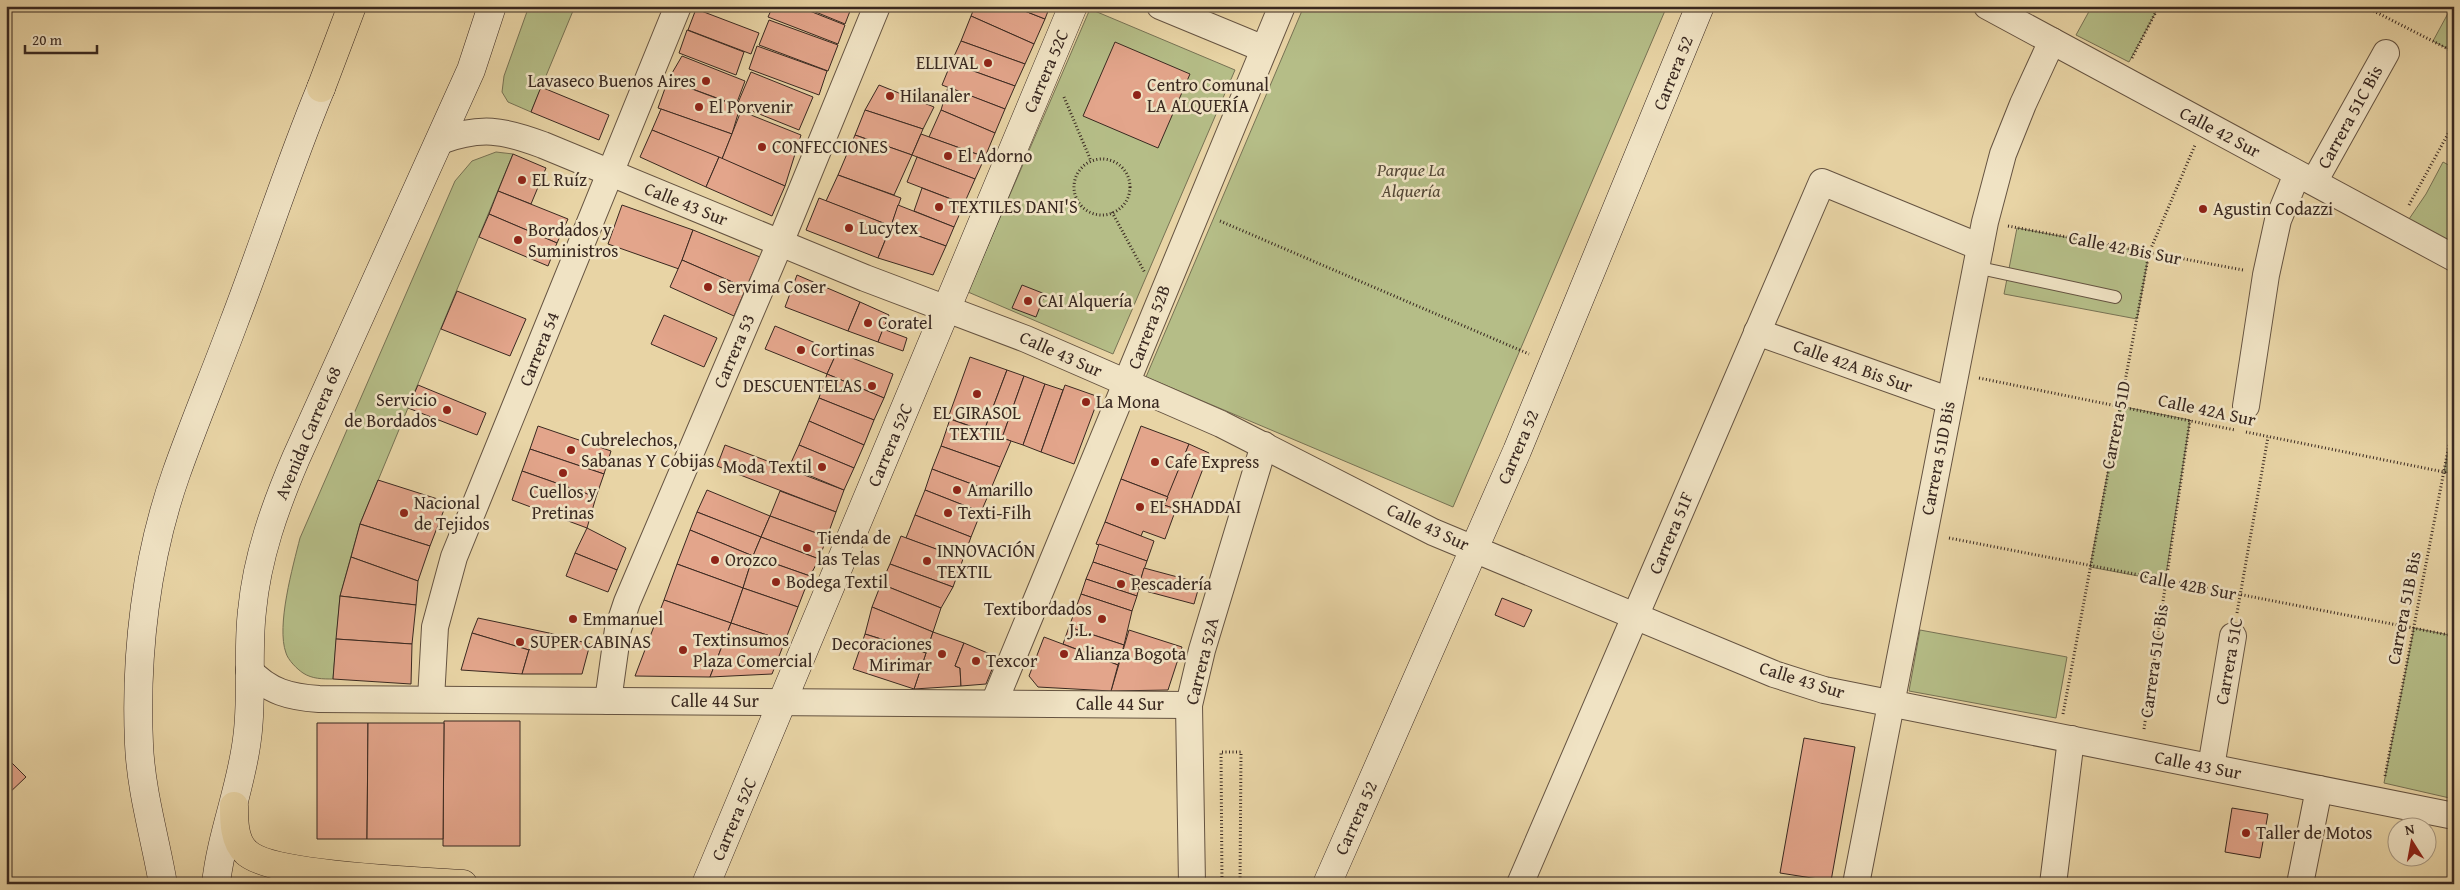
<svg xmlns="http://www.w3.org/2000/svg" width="2460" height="890" viewBox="0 0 2460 890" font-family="'Gentium Book Plus',serif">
<rect width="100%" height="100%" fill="#e8d4a5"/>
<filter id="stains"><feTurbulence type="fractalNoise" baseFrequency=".004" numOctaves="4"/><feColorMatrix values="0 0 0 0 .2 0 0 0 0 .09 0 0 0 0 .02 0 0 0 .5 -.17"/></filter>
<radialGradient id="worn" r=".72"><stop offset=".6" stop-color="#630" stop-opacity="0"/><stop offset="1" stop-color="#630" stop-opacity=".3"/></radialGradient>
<!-- green -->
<g fill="#b5bd87" stroke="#777254">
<polygon points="529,6 575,6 531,112 508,102 502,92 504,76"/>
<polygon points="1304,6 1667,6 1453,507 1146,377"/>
<polygon points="2092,6 2159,6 2129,62 2076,35"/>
<polygon points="2452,6 2454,6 2454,52 2433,41"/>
<polygon points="1090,9 1235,70 1113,354 968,292"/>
<path d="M496 152 513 154 360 524 340 596 333 679C323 679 312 679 303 673 297 669 288 660 286 653 276 626 293 566 300 538L455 181 472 161Z"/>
<polygon points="2443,162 2454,168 2454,246 2407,222 2426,194"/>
<polygon points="2017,228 2149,253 2137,319 2004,294"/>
<polygon points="2120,406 2190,420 2165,581 2090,567"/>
<polygon points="2454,419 2454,474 2444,472"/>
<polygon points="2414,628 2454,636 2454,799 2384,783"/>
<polygon points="1920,630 2067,657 2056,718 1909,691"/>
</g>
<!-- building -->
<g fill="#e3a58b" stroke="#392820">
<polygon points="773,6 797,6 845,25 838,44 768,17"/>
<polygon points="801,6 852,6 845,24"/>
<polygon points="975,6 1012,6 1045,19 1034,44 971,16"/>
<polygon points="1012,6 1050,6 1045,19"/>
<polygon points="696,9 759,33 751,54 688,30"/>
<polygon points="971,16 1034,44 1025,64 961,41"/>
<polygon points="769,20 838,45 828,71 759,45"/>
<polygon points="687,30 744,52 736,75 679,53"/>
<polygon points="961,41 1025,64 1015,86 951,63"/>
<polygon points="1115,42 1190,74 1158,148 1083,116"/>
<polygon points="757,46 827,71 819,95 749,69"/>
<polygon points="682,56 745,81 736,105 668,80"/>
<polygon points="951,63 1015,86 1005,109 942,85"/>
<polygon points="751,72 813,97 799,130 737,105"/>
<polygon points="668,80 740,107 732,134 658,108"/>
<polygon points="879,85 934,107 923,129 865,110"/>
<polygon points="541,87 609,115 599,140 531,112"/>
<polygon points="948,87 1005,109 995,133 941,110"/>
<polygon points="661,109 732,134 722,159 652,130"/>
<polygon points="865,110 923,129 912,155 855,135"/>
<polygon points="941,110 995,133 985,157 929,137"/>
<polygon points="741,111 801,135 785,186 722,159"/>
<polygon points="652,130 719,157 706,187 640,157"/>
<polygon points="921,134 985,157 975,179 912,155"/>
<polygon points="855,135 912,155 894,195 838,175"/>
<polygon points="513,154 546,168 531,204 498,191"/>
<polygon points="719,157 785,186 772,216 706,187"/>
<polygon points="917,157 975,179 964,204 907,182"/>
<polygon points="838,175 901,198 891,226 826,201"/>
<polygon points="922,188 964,204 954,227 914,211"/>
<polygon points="498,191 568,219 557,243 489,214"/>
<polygon points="819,198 891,226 878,258 806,230"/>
<polygon points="622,205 693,230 679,269 608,244"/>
<polygon points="898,205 954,227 946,246 891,226"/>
<polygon points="489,214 557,243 548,266 479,237"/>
<polygon points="891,226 946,246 933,275 878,258"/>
<polygon points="693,230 760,257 746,288 682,260"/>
<polygon points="682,260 746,288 734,316 670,287"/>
<polygon points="797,275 860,302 848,331 785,307"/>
<polygon points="1022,285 1045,294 1036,317 1012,308"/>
<polygon points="457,291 526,319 510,356 441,329"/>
<polygon points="860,302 889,315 878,342 848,331"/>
<polygon points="664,315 717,338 704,367 651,344"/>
<polygon points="775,326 837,352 827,374 765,349"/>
<polygon points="883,329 907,338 903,351 878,342"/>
<polygon points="837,352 893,374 884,398 827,374"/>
<polygon points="970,357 1007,370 984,431 948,418"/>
<polygon points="1007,370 1024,376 1002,438 984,431"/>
<polygon points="827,374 884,398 874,420 819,398"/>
<polygon points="1024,376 1045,384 1023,445 1002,438"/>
<polygon points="1045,384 1063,390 1041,452 1023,445"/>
<polygon points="418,385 486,413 477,435 408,408"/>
<polygon points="1065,385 1099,397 1074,464 1041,452"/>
<polygon points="819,398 874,420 864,445 809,421"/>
<polygon points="950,419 1011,441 1000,467 941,446"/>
<polygon points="809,421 864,445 854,468 799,445"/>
<polygon points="538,426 611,451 604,474 530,449"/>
<polygon points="1141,426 1189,444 1168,497 1121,479"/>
<polygon points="1189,444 1209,453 1186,513 1164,505"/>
<polygon points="725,445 844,490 836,512 717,466"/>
<polygon points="799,445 854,468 844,490 789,467"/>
<polygon points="941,446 1000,467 990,491 932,469"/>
<polygon points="530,449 604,474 596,497 522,471"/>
<polygon points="932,469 990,491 981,512 925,490"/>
<polygon points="522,471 596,497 587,528 512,500"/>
<polygon points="1121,479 1168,497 1164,505 1176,509 1165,539 1143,531 1141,536 1105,522"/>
<polygon points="378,480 447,502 430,546 360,524"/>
<polygon points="707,490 770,516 761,537 697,512"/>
<polygon points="925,490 981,512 971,537 915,515"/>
<polygon points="780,491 836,512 827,537 770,516"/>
<polygon points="697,512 761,537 753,556 690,530"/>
<polygon points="915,515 971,537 963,559 906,538"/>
<polygon points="770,516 827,537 819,559 761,537"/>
<polygon points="1105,522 1154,541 1147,561 1096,544"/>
<polygon points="360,524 430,546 418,581 351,557"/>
<polygon points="587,528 626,548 617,570 575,553"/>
<polygon points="690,530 753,556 743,588 677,564"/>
<polygon points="901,536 963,559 953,587 890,564"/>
<polygon points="761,537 819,559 810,576 753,556"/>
<polygon points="1099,544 1147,561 1141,578 1093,562"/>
<polygon points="575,553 617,570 608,592 566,576"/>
<polygon points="753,556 810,576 798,607 743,588"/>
<polygon points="351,557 418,581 416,605 340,596"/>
<polygon points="1093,562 1141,578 1137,596 1086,579"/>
<polygon points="677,564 743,588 731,623 664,600"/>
<polygon points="890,564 953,587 941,608 881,584"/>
<polygon points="1144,568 1200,583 1194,604 1138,589"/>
<polygon points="1086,579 1137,596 1132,611 1081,594"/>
<polygon points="881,584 941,608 933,632 872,607"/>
<polygon points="743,588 798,607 785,641 731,623"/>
<polygon points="1081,594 1132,611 1124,645 1069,627"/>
<polygon points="340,596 416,605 412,644 336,639"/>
<polygon points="1502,598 1532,610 1524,627 1495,615"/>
<polygon points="664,600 731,623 710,677 635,676"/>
<polygon points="872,607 933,632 926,653 865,634"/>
<polygon points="478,618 549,633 529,650 472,633"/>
<polygon points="731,623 785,641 772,674 710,677"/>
<polygon points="1069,627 1124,645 1118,665 1063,644"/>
<polygon points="1129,630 1182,647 1168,690 1111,691"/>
<polygon points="933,632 964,643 955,666 960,668 961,686 914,689"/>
<polygon points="472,633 529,650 522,674 461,670"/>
<polygon points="549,633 590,644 582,674 522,674 529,650"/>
<polygon points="865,634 926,653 914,689 853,669"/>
<polygon points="1044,637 1118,665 1111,691 1038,687 1029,676"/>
<polygon points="336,639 412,644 411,684 333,679"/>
<polygon points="964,643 997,657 986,684 961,686 960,668 955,666"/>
<polygon points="444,721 520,721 520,846 443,846"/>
<polygon points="317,723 368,723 367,839 317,839"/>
<polygon points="368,723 444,723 443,839 367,839"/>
<polygon points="1804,738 1855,747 1831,881 1780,873"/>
<polygon points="6,757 26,777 6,796"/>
<polygon points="2232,808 2268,814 2260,858 2225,852"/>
</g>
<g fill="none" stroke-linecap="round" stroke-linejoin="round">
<defs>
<polyline id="lane" points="1975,267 2115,297"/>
<g id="street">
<polyline points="1160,6 1264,49"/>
<polyline points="1987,6 2454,258"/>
<path d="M440 141C481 126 503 130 543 145L865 278 1026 339 1221 424 1433 532 1774 674 1824 690 2454 816"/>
<polyline points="2314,182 2386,53"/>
<polyline points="1757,332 1948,400"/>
<polyline points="2246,406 2266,275 2278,220 2297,174"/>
<path d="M249 670C269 692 290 697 319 699L1189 705"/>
<polyline points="431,699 435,627 454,557 678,6"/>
<polyline points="608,701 618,629 627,602 780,243 877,6"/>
<polyline points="994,703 1282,6"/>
<polyline points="2211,767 2233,636"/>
<polyline points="1192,884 1189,705 1202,650 1264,445"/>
<polyline points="1520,884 1822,182 1980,247"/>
<polyline points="1856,884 1985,222 2003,154 2023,104 2052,41"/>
<polyline points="2053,884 2071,739"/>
<polyline points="2300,884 2319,789"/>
</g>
<g id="secondary">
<path d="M163 884C155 837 141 792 139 744 135 655 146 559 176 474 194 423 215 373 234 322 264 244 289 165 321 88"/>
<path d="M216 884C221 835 241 789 247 739 253 697 247 653 252 611 257 557 275 507 296 458L471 70 492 6"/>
<polyline points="706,884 1073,6"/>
<polyline points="1327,884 1517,451 1700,6"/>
</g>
<polyline id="primary" points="321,88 352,6"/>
<path id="highway" d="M234 806C234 821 234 841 246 852 271 877 423 881 463 884"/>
</defs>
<!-- lane casing -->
<use href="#lane" stroke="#655341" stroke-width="14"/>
<!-- street casing -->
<use href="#street" stroke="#655341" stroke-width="28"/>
<!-- secondary casing -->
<use href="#secondary" stroke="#392820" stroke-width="29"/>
<!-- primary casing -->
<use href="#primary" stroke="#392820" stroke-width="29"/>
<!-- highway casing -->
<use href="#highway" stroke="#392820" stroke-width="29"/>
<!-- path -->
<g stroke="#392820" stroke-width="3" stroke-dasharray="1 2.5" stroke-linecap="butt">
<polyline points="2364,6 2454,52"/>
<polyline points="2132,58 2159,6"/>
<polyline points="1064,97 1091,161"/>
<circle cx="1102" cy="187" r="28"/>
<polyline points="2409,205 2454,123"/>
<polyline points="1112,212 1145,273"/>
<polyline points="1220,221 1529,354"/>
<polyline points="2008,226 2243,270"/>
<polyline points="1979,378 2235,430"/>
<polyline points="2246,432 2454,474"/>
<polyline points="1949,538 2454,636"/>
<polyline points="2237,613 2268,437"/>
<polyline points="2063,714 2149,253 2195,145"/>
<polyline points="2144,729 2190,420"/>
<polyline points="2385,776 2454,419"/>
<polyline points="1222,884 1221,752 1241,752 1240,884"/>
</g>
<!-- lane -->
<use href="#lane" stroke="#f0e3c4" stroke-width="12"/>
<!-- street -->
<use href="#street" stroke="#f0e3c4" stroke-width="26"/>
<!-- secondary -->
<use href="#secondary" stroke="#f0e3c4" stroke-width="28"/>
<!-- primary -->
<use href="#primary" stroke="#e8d4a5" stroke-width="28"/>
<!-- highway -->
<use href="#highway" stroke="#e8d4a5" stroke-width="28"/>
</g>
<!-- markers -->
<g fill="#8f2418" stroke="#f0e3c4" stroke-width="2">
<circle cx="988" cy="63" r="5"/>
<circle cx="706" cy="81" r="5"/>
<circle cx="1137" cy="95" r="5"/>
<circle cx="890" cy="96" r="5"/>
<circle cx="699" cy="107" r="5"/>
<circle cx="762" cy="147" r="5"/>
<circle cx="948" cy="156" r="5"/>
<circle cx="522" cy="180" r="5"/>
<circle cx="939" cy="207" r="5"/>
<circle cx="2203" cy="209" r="5"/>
<circle cx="849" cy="228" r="5"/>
<circle cx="518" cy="240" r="5"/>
<circle cx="708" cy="287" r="5"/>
<circle cx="1028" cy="301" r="5"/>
<circle cx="868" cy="323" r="5"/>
<circle cx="801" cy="350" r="5"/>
<circle cx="872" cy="386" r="5"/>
<circle cx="977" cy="394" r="5"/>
<circle cx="1086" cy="402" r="5"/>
<circle cx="447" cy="410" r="5"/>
<circle cx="571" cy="450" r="5"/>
<circle cx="1155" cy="462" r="5"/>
<circle cx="822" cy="467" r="5"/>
<circle cx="563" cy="473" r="5"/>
<circle cx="957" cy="490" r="5"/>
<circle cx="1140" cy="507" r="5"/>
<circle cx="404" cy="513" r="5"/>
<circle cx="948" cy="513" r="5"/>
<circle cx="807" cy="548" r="5"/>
<circle cx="715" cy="560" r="5"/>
<circle cx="927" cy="561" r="5"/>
<circle cx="776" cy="582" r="5"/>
<circle cx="1121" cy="584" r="5"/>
<circle cx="573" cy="619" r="5"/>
<circle cx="1102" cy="619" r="5"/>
<circle cx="520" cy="642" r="5"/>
<circle cx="683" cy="650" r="5"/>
<circle cx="942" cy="654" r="5"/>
<circle cx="1064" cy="654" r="5"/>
<circle cx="976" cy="661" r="5"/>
<circle cx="2246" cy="833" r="5"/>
</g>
<g text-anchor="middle" stroke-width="5" stroke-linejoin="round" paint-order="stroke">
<!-- poi labels -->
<g font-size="18" fill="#392820" stroke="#f0e3c4" text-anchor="start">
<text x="978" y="69" text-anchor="end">ELLIVAL</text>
<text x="696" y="87" text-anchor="end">Lavaseco Buenos Aires</text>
<text x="1147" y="91">Centro Comunal<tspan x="1147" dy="21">LA ALQUERÍA</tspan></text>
<text x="900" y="102">Hilanaler</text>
<text x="709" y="113">El Porvenir</text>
<text x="772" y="153">CONFECCIONES</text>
<text x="958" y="162">El Adorno</text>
<text x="532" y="186">EL Ruíz</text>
<text x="949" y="213">TEXTILES DANI'S</text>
<text x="2213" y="215">Agustin Codazzi</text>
<text x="859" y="234">Lucytex</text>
<text x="528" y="236">Bordados y<tspan x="528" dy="21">Suministros</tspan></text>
<text x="718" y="293">Servima Coser</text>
<text x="1038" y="307">CAI Alquería</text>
<text x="878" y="329">Coratel</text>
<text x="811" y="356">Cortinas</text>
<text x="862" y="392" text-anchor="end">DESCUENTELAS</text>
<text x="437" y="406" text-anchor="end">Servicio<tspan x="437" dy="21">de Bordados</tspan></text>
<text x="1096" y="408">La Mona</text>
<text x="977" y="419" text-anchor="middle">EL GIRASOL<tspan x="977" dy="21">TEXTIL</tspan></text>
<text x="581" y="446">Cubrelechos,<tspan x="581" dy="21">Sabanas Y Cobijas</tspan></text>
<text x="1165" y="468">Cafe Express</text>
<text x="812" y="473" text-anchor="end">Moda Textil</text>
<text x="967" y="496">Amarillo</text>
<text x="563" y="498" text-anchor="middle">Cuellos y<tspan x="563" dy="21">Pretinas</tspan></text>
<text x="414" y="509">Nacional<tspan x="414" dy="21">de Tejidos</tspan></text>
<text x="1150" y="513">EL SHADDAI</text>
<text x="958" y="519">Texti-Filh</text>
<text x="817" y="544">Tienda de<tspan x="817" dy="21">las Telas</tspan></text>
<text x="937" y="557">INNOVACIÓN<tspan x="937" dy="21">TEXTIL</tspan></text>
<text x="725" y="566">Orozco</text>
<text x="786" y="588">Bodega Textil</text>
<text x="1131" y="590">Pescadería</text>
<text x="1092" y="615" text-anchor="end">Textibordados<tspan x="1092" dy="21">J.L.</tspan></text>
<text x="583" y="625">Emmanuel</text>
<text x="693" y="646">Textinsumos<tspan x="693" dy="21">Plaza Comercial</tspan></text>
<text x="530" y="648">SUPER CABINAS</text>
<text x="932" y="650" text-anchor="end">Decoraciones<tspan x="932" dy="21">Mirimar</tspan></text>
<text x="1074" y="660">Alianza Bogota</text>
<text x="986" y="667">Texcor</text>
<text x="2256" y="839">Taller de Motos</text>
</g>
<!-- street labels -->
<g font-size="18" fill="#392820" stroke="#f0e3c4">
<text transform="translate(1046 71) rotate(-67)" y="6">Carrera 52C</text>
<text transform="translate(1673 73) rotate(-68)" y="6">Carrera 52</text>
<text transform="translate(2350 117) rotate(-61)" y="6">Carrera 51C Bis</text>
<text transform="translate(2220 132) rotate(28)" y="6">Calle 42 Sur</text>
<text transform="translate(686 204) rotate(22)" y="6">Calle 43 Sur</text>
<text transform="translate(2125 248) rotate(11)" y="6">Calle 42 Bis Sur</text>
<text transform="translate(1149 327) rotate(-69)" y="6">Carrera 52B</text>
<text transform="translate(539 349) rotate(-68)" y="6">Carrera 54</text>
<text transform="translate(734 351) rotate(-67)" y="6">Carrera 53</text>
<text transform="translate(1061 354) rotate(24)" y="6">Calle 43 Sur</text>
<text transform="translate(1853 366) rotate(20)" y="6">Calle 42A Bis Sur</text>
<text transform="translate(2207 410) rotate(12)" y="6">Calle 42A Sur</text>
<text transform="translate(2116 425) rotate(-79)" y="6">Carrera 51D</text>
<text transform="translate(308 433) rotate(-67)" y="6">Avenida Carrera 68</text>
<text transform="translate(890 445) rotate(-67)" y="6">Carrera 52C</text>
<text transform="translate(1518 447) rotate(-67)" y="6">Carrera 52</text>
<text transform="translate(1938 458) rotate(-79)" y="6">Carrera 51D Bis</text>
<text transform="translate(1428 527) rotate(25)" y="6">Calle 43 Sur</text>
<text transform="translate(1671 533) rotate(-67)" y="6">Carrera 51F</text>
<text transform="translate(2188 585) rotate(11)" y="6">Calle 42B Sur</text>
<text transform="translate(2404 608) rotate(-79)" y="6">Carrera 51B Bis</text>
<text transform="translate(1202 661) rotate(-76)" y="6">Carrera 52A</text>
<text transform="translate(2154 661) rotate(-82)" y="6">Carrera 51C Bis</text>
<text transform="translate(2229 661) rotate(-80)" y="6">Carrera 51C</text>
<text transform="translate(1802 680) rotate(17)" y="6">Calle 43 Sur</text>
<text x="715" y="707">Calle 44 Sur</text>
<text x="1120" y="710">Calle 44 Sur</text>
<text transform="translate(2198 765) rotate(11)" y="6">Calle 43 Sur</text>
<text transform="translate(1356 818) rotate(-66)" y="6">Carrera 52</text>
<text transform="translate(734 819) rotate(-67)" y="6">Carrera 52C</text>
</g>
<!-- park labels -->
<g font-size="18" font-style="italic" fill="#524635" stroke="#f0e3c4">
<text x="1411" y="176">Parque La<tspan x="1411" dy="21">Alquería</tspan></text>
</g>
</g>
<!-- margin -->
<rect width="2460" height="890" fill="none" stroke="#e8d4a5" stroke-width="25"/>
<rect x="8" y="8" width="2445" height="875" fill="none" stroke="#392820" stroke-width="2.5"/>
<rect x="12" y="12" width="2435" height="865" fill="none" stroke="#392820"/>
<!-- north arrow -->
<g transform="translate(2412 842) rotate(349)"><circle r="24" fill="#f0e3c4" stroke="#a79882"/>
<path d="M0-4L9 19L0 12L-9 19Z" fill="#8f2418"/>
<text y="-8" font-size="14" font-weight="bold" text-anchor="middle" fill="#392820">N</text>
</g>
<!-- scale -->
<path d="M25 45v8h72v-8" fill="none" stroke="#392820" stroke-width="2.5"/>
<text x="32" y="45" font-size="15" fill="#392820" stroke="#f0e3c4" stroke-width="4" paint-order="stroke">20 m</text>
<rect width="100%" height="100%" filter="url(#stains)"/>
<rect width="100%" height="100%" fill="url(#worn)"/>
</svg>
